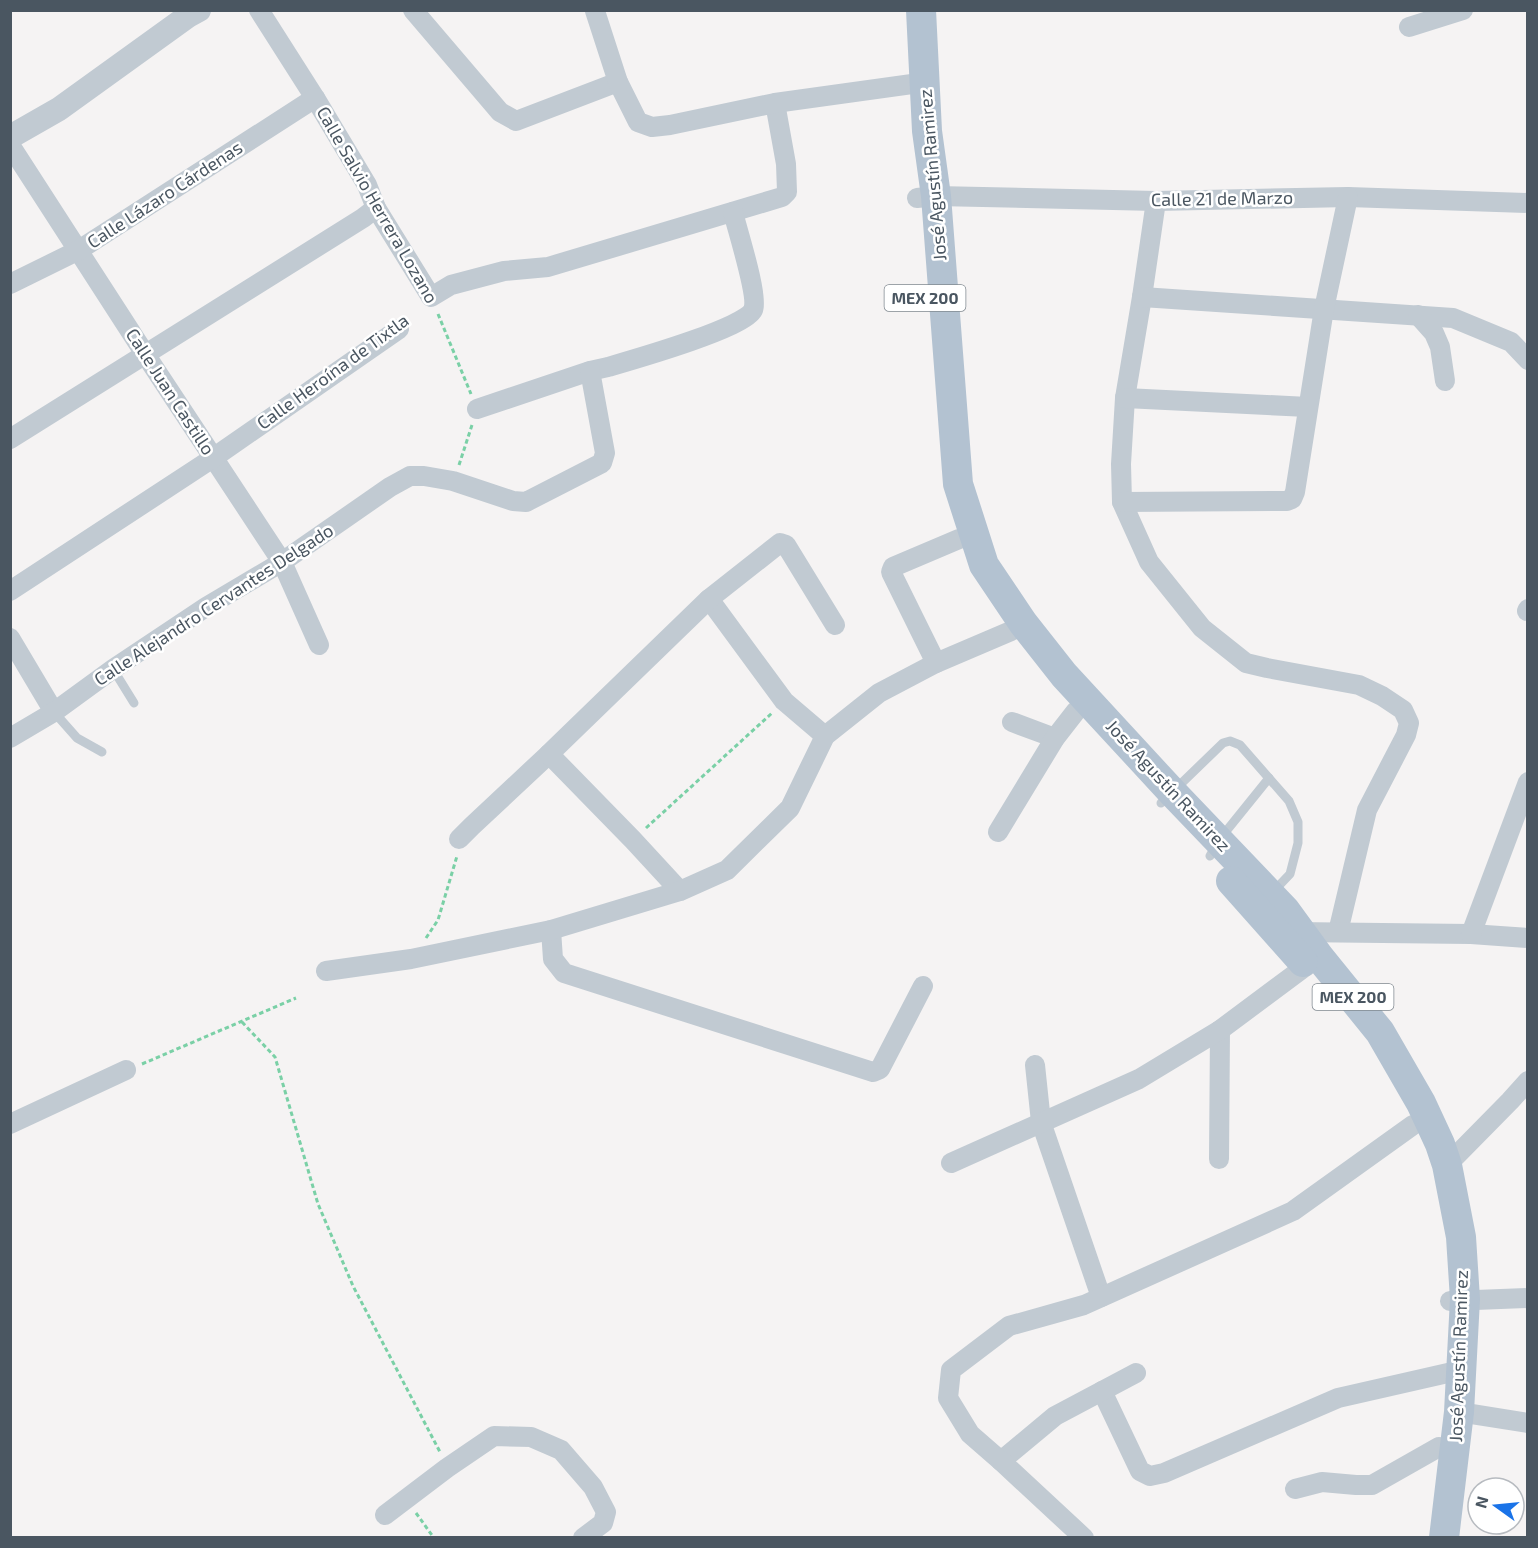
<svg xmlns="http://www.w3.org/2000/svg" width="1538" height="1548" viewBox="0 0 1538 1548" font-family="'Exo 2',sans-serif">
<rect width="100%" height="100%" fill="#f5f3f3"/>
<g fill="none" stroke-linecap="round" stroke-linejoin="round">
<!-- path -->
<g stroke="#7ad0a6" stroke-width="3" stroke-dasharray="4.5 3" stroke-linecap="butt">
<polyline points="438,314 471,394"/>
<polyline points="459,465 472,425"/>
<polyline points="646,828 772,713"/>
<polyline points="426,938 438,920 457,856"/>
<polyline points="242,1022 275,1057 318,1204 353,1286 440,1452"/>
<polyline points="142,1064 296,998"/>
<polyline points="416,1513 434,1538"/>
</g>
<!-- service -->
<g stroke="#c1cad2" stroke-width="9">
<polyline points="113,669 134,703"/>
<polyline points="54,712 77,738 102,752"/>
<polyline points="1161,803 1223,743 1230,741 1240,745 1289,801 1298,822 1298,843 1290,874 1272,893"/>
<polyline points="1210,856 1219,840 1269,778"/>
</g>
<!-- minor -->
<g stroke="#c1cad2" stroke-width="20">
<polyline points="259,10 315,98 367,185 376,208 431,297 451,285 504,271 548,267 782,197 787,192 786,164 775,103"/>
<polyline points="413,10 500,112 516,121 618,82"/>
<polyline points="595,11 618,82 638,122 652,127 670,125 775,103 912,84"/>
<polyline points="1409,27 1463,10"/>
<polyline points="10,145 145,354 282,562 319,645"/>
<polyline points="917,198 936,196 1156,201 1348,197 1528,203"/>
<polyline points="1156,201 1142,297 1125,398 1121,464 1122,502 1149,562 1202,628 1246,663 1267,668 1359,685 1382,696 1403,710 1409,723 1406,735 1367,810 1338,932"/>
<polyline points="10,284 79,250 315,98"/>
<polyline points="1142,297 1453,318 1511,342 1528,360"/>
<polyline points="1418,315 1434,333 1440,347 1445,381"/>
<polyline points="1125,398 1308,407"/>
<path d="M477 409 590 371 608 367C632 360 745 328 753 310 759 297 737 229 733 212"/>
<polyline points="10,439 363,218 376,208"/>
<polyline points="1122,502 1287,501 1292,499 1295,492 1324,309 1348,197"/>
<polyline points="10,591 213,458 399,329"/>
<polyline points="709,599 784,701 825,736"/>
<polyline points="1527,611 1528,609"/>
<polyline points="10,638 54,712"/>
<polyline points="936,663 891,572 893,567 959,539"/>
<polyline points="1012,722 1055,738"/>
<polyline points="10,738 54,712 113,669 206,607 282,562 390,487 410,476 424,476 453,481 513,501 526,502 602,463 605,453 590,371"/>
<polyline points="998,832 1055,738 1076,711"/>
<polyline points="459,839 472,826 549,754"/>
<polyline points="680,891 633,840 549,754 709,599 780,543 786,545 835,625"/>
<polyline points="551,930 553,959 564,973 873,1072 880,1069 923,986"/>
<polyline points="1294,932 1471,934 1528,938"/>
<polyline points="1471,934 1528,782"/>
<polyline points="326,971 411,959 551,930 680,891 727,870 790,808 825,736 879,693 936,663 1011,631 1023,623"/>
<polyline points="1035,1065 1041,1122 1101,1297"/>
<polyline points="10,1124 126,1070"/>
<polyline points="1219,1159 1220,1030"/>
<polyline points="951,1163 1139,1079 1220,1030 1306,966"/>
<polyline points="1447,1165 1510,1101 1528,1081"/>
<polyline points="1450,1301 1528,1298"/>
<polyline points="1102,1391 1140,1471 1150,1476 1164,1473 1338,1398 1461,1370"/>
<polyline points="1459,1412 1528,1423"/>
<polyline points="1001,1461 1055,1416 1136,1373"/>
<polyline points="1295,1489 1322,1482 1356,1485 1372,1485 1439,1447"/>
<polyline points="385,1515 447,1468 494,1436 531,1437 561,1450 593,1487 606,1512 603,1523 583,1538"/>
<polyline points="1084,1538 1001,1461 970,1434 948,1398 951,1370 1009,1326 1084,1305 1293,1211 1413,1125"/>
</g>
<!-- tertiary -->
<polyline stroke="#c1cad2" stroke-width="24" points="10,137 59,109 188,16 199,10"/>
<!-- primary -->
<g stroke="#b3c2d1" stroke-width="30">
<polyline points="921,10 927,131 936,196 958,484 984,565 1023,623 1064,675 1172,792 1285,910 1320,958 1380,1032 1421,1103 1440,1144 1447,1165 1461,1237 1465,1299 1459,1412 1444,1538"/>
<polyline points="1231,881 1303,962"/>
</g>
</g>
<g text-anchor="middle" stroke-width="5" stroke-linejoin="round" paint-order="stroke">
<!-- shield labels -->
<g fill="#fff" stroke="#808990" stroke-width="1.5">
<rect x="884.5" y="285" width="81" height="26" rx="4.5"/>
<rect x="1312.5" y="984" width="81" height="26" rx="4.5"/>
</g>
<g font-size="16" font-weight="bold" fill="#4a5661">
<text x="925" y="304">MEX 200</text>
<text x="1353" y="1003">MEX 200</text>
</g>
<!-- street labels -->
<g font-size="18" fill="#4a5661" stroke="#fff">
<text transform="translate(933 175) rotate(-95)" y="6">José Agustín Ramirez</text>
<text transform="translate(165 195) rotate(-33)" y="6">Calle Lázaro Cárdenas</text>
<text transform="translate(1222 199) rotate(-1)" y="6">Calle 21 de Marzo</text>
<text transform="translate(377 205) rotate(60)" y="6">Calle Salvio Herrera Lozano</text>
<text transform="translate(333 372) rotate(-36)" y="6">Calle Heroína de Tixtla</text>
<text transform="translate(170 392) rotate(57)" y="6">Calle Juan Castillo</text>
<text transform="translate(214 605) rotate(-33)" y="6">Calle Alejandro Cervantes Delgado</text>
<text transform="translate(1168 786) rotate(47)" y="6">José Agustín Ramirez</text>
<text transform="translate(1459 1356) rotate(-88)" y="6">José Agustín Ramirez</text>
</g>
</g>
<!-- border -->
<rect width="1538" height="1548" fill="none" stroke="#4a5661" stroke-width="24"/>
<!-- north arrow -->
<g transform="translate(1496 1506) rotate(285)"><circle r="28" fill="#ffffff" stroke="#b7bbc0" stroke-width="1.5"/>
<path d="M0-4.5L10 22L0 15L-10 22Z" fill="#1a73e8"/>
<text y="-9" font-size="16" font-weight="bold" text-anchor="middle" fill="#4a5661">N</text>
</g>
</svg>
